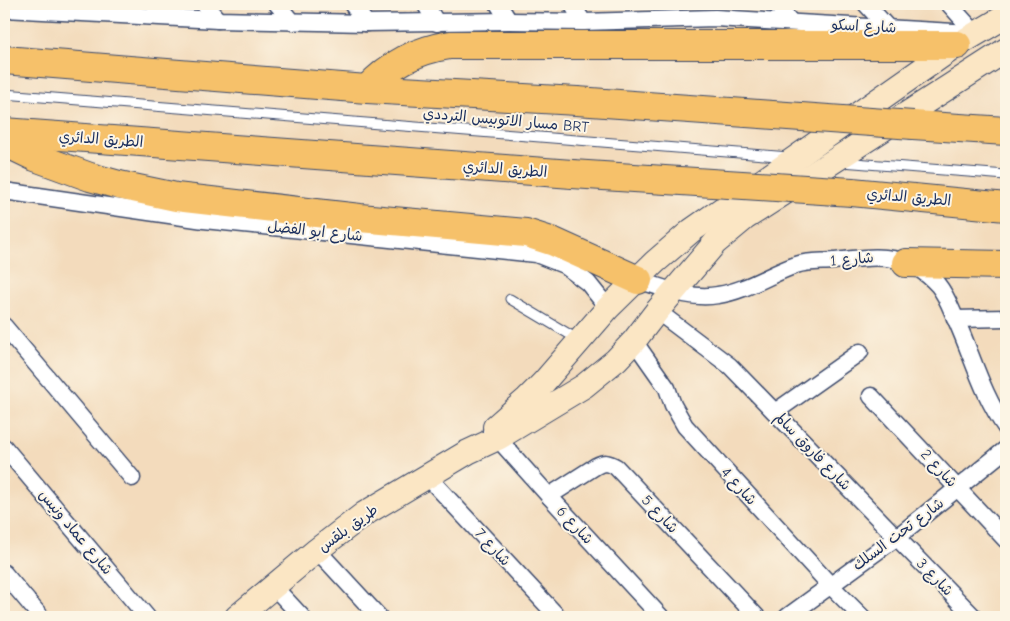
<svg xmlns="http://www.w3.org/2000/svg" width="1010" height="621" viewBox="0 0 1010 621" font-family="'Comic Neue','Playpen Sans Arabic',sans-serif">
<rect width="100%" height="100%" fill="#fcf5e5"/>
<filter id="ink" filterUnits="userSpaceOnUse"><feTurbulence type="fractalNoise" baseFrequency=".02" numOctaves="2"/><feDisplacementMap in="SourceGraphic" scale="10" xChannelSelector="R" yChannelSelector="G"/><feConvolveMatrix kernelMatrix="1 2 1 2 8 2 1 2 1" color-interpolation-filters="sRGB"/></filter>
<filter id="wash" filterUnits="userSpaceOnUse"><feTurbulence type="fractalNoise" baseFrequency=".0096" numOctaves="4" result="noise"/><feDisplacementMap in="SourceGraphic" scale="20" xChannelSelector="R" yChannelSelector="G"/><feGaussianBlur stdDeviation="1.12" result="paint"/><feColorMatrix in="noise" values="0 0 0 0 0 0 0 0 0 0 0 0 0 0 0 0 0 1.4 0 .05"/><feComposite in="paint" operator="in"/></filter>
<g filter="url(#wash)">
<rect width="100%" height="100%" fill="#f3dbbc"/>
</g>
<g filter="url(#ink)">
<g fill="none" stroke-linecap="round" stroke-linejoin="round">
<defs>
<g id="service">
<polyline points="4,94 789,157"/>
<polyline points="842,162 1006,175"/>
<polyline points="510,299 579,340"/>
</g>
<g id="minor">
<polyline points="204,4 218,20"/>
<polyline points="277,4 292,22"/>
<polyline points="352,4 366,23"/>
<polyline points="425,4 437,23"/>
<polyline points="498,4 509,21"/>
<polyline points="572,4 583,22"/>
<polyline points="776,4 791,22"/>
<polyline points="866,4 887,27"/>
<polyline points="949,4 975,33"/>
<polyline points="4,9 218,20 366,23 509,21 583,22 715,18 971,33"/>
<polyline points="4,191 204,220 536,254 564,265 588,283 608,308"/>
<path d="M638 280C664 288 690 300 718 295 746 291 770 274 796 265 807 261 821 262 833 261 875 257 906 250 938 285 947 296 951 309 957 322 973 358 983 396 1006 428"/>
<polyline points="657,311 730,366 974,617"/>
<polyline points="955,319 1006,318"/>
<polyline points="4,326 132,478"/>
<polyline points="634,341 667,388 673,405 685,426 830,585 862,617"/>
<polyline points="871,396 1006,540"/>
<polyline points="775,412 860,352"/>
<polyline points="491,431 549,496 661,617"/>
<polyline points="4,447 147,617"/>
<polyline points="428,477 558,617"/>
<path d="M549 496 596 466C604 462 608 462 616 467L757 617"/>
<polyline points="317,550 379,617"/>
<polyline points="4,573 41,617"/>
<polyline points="274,587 302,617"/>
<polyline points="787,617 897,537 1006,449"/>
</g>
<g id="secondary">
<polyline points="495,427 527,399 543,383 608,308 655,262 691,231 957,45 1006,16"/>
<polyline points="237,617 317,550 364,514 468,452 498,438 584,386 616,360 634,341 657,311 715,243 745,218 1006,50"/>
</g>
<g id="motorway">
<polyline points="4,60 367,89 577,101"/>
<path d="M367 89C390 64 416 50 450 45H957"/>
<polyline points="913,125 1006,131"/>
<polyline points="4,132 572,174"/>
<polyline points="4,142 35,157 90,177 119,185 176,197 360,218 526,233 554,242 638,280"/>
<polyline points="852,192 1006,207"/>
<polyline points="906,263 1006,265"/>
</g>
</defs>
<!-- service casing -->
<use href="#service" stroke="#3b496c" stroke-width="11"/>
<!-- minor casing -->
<use href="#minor" stroke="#3b496c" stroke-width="19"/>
<!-- secondary casing -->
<use href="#secondary" stroke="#3b496c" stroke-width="26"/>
<!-- motorway casing -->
<use href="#motorway" stroke="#3b496c" stroke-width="30"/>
<!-- service -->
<use href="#service" stroke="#fff" stroke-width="9"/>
<!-- minor -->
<use href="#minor" stroke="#fff" stroke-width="16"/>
<!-- secondary -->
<use href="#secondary" stroke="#fbe6c4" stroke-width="24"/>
<!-- motorway -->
<use href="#motorway" stroke="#f6c16b" stroke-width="28"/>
<defs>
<g id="motorway-bridge">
<polyline points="577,101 913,125"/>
<polyline points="572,174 852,192"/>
</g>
</defs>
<!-- motorway-bridge casing -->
<use href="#motorway-bridge" stroke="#3b496c" stroke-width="30" stroke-linecap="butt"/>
<!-- motorway-bridge -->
<use href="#motorway-bridge" stroke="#f6c16b" stroke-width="28"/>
</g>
</g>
<g text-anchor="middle" stroke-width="4" stroke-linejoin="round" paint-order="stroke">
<!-- street labels -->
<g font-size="15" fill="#1b2f5e" stroke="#fcf5e5">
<text transform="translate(864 26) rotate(3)" y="5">شارع اسكو</text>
<text transform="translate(506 120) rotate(5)" y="5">مسار الاتوبيس الترددي BRT</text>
<text transform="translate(101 139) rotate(4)" y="5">الطريق الدائري</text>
<text transform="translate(505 169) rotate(4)" y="5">الطريق الدائري</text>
<text transform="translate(909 197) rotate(5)" y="5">الطريق الدائري</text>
<text transform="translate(315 231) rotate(6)" y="5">شارع ابو الفضل</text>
<text transform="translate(852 259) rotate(-5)" y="5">شارع 1</text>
<text transform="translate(813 451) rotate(46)" y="5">شارع فاروق سالم</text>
<text transform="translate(939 468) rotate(47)" y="5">شارع 2</text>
<text transform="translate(739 486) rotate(48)" y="5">شارع 4</text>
<text transform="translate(660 514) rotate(47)" y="5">شارع 5</text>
<text transform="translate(575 525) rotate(47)" y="5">شارع 6</text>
<text transform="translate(348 528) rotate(-36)" y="5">طريق بلقس</text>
<text transform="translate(76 532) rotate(50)" y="5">شارع عماد ونيس</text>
<text transform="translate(898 534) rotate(-37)" y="5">شارع تحت السلك</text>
<text transform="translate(493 547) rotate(47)" y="5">شارع 7</text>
<text transform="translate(935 577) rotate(46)" y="5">شارع 3</text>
</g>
</g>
<!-- margin -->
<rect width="1010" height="621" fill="none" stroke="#fcf5e5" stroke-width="20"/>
</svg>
